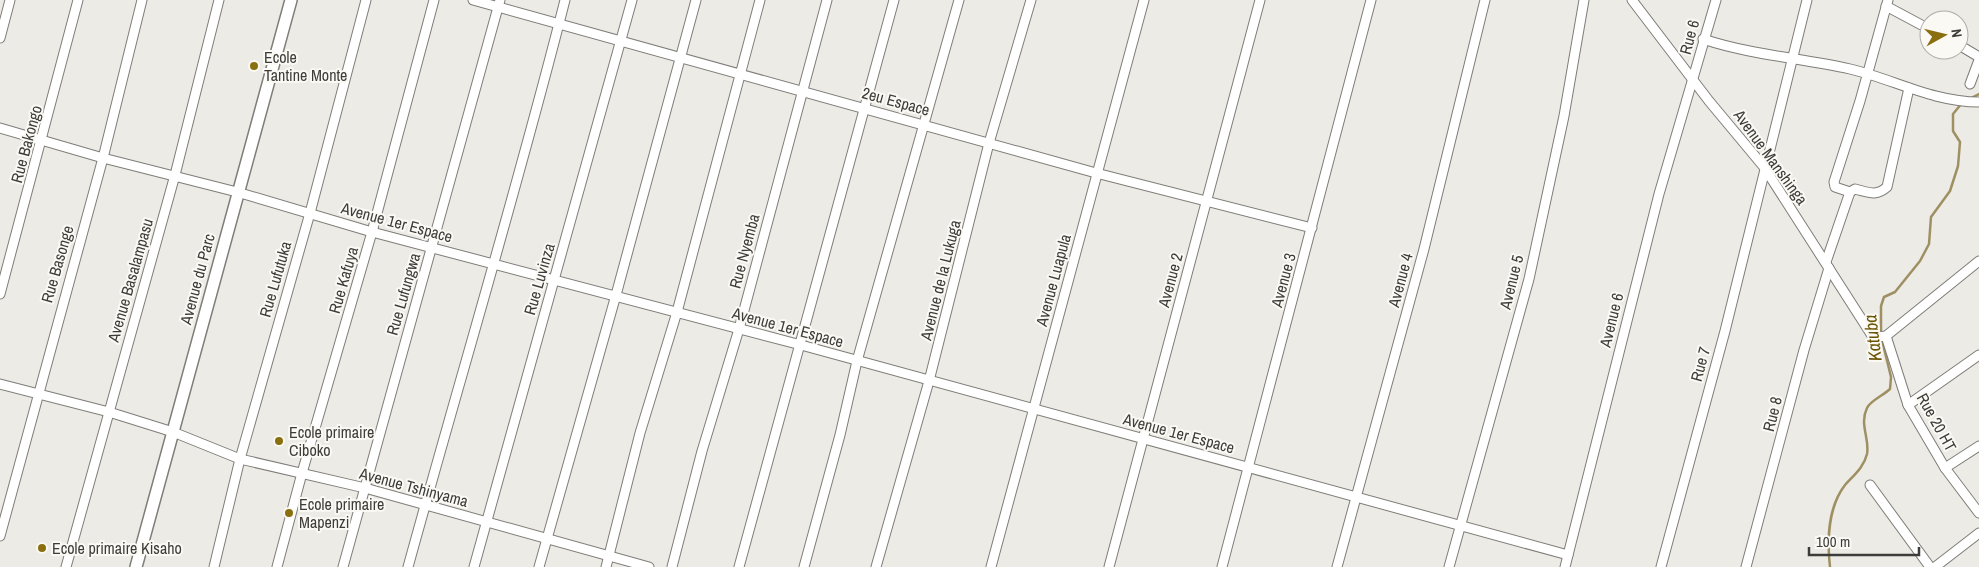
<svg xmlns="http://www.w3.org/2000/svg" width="1979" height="567" viewBox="0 0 1979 567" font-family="'Archivo Narrow',sans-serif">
<rect width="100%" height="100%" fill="#edebe6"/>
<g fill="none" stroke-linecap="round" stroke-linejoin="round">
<!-- stream -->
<g stroke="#9f9064" stroke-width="2.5">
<polyline points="1971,98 1979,94"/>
<polyline points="1881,334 1881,306 1884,297 1895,292 1920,261 1929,244 1931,217 1950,191 1958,166 1960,142 1953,131 1953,114 1962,103"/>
<path d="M1830 567C1827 541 1828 507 1845 485 1854 475 1864 467 1867 454 1870 439 1859 424 1867 408 1870 401 1884 395 1890 389L1891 377 1882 340"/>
</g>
<defs>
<g id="minor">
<polyline points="473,0 1096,173 1312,228"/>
<polyline points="1632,0 1709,101 1764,167 1871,334 1877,337 1886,336 1979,261"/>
<path d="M1888 0 1860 101 1834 182 1835 187 1850 192 1855 189C1868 192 1876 197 1887 187L1909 88"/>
<polyline points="1886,6 1929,29"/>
<polyline points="0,38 10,0"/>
<path d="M1703 39C1751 55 1801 58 1850 69 1893 79 1933 102 1979 102"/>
<polyline points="1959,45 1979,57"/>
<polyline points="1970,84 1979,60"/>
<polyline points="0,128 103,158 237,192 372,232 801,345 1568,555"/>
<polyline points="1826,262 1850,192"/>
<polyline points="0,294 78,0"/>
<polyline points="1886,336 1908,405 1945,468 1979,513"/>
<polyline points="0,384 109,412 173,432 240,459 365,488 649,567"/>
<polyline points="1908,405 1979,355"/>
<polyline points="1945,468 1979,446"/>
<polyline points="1870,485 1930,567"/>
<polyline points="0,536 103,158 142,0"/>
<polyline points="66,567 175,175 219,0"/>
<polyline points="214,567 240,459 310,213 366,0"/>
<polyline points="277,567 302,473 372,232 434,0"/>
<polyline points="343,567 500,0"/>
<path d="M408 567C460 378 517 190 565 0"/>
<polyline points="474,567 632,0"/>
<polyline points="539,567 616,295 696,0"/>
<polyline points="606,567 640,433 677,312 760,0"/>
<polyline points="672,567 702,451 739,329 827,0"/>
<polyline points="739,567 894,0"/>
<polyline points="804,567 840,435 857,361 959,0"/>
<polyline points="876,567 929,381 989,143 1031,0"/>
<polyline points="991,567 1144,0"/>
<polyline points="1109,567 1260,0"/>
<polyline points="1222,567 1371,0"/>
<polyline points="1337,567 1424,249 1485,0"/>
<polyline points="1449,567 1529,279 1564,116 1584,0"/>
<polyline points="1565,567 1659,194 1716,0"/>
<polyline points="1661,567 1725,331 1807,0"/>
<polyline points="1746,567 1804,350 1829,268"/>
<polyline points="1935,567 1979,533"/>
</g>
<polyline id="tertiary" points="136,567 291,0"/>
</defs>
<!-- minor casing -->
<use href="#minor" stroke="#7f7d78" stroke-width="11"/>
<!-- tertiary casing -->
<use href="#tertiary" stroke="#7f7d78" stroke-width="14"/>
<!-- minor -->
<use href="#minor" stroke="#fff" stroke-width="9"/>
<!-- tertiary -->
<use href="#tertiary" stroke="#fff" stroke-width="11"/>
</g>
<!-- markers -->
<g fill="#8a6f10" stroke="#faf9f3" stroke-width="2">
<circle cx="254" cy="66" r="5"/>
<circle cx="279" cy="441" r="5"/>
<circle cx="289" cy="513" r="5"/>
<circle cx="42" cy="548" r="5"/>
</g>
<g text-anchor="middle" stroke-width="4" stroke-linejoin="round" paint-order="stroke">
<!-- street labels -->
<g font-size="16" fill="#3d3c3a" stroke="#faf9f3">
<text transform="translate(1689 37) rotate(-75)" y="6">Rue 6</text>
<text transform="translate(896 101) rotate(15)" y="6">2eu Espace</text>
<text transform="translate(26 144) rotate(-75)" y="6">Rue Bakongo</text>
<text transform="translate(1771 157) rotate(54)" y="6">Avenue Manshinga</text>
<text transform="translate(397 222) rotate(15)" y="6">Avenue 1er Espace</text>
<text transform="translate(744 251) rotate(-75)" y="6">Rue Nyemba</text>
<text transform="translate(57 264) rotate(-74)" y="6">Rue Basonge</text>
<text transform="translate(197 279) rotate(-75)" y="6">Avenue du Parc</text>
<text transform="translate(275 279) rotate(-74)" y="6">Rue Lufutuka</text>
<text transform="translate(539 279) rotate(-74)" y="6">Rue Luvinza</text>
<text transform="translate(130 280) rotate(-74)" y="6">Avenue Basalampasu</text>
<text transform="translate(343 280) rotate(-74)" y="6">Rue Kafuya</text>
<text transform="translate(940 280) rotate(-76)" y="6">Avenue de la Lukuga</text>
<text transform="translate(1053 280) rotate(-75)" y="6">Avenue Luapula</text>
<text transform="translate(1170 280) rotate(-75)" y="6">Avenue 2</text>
<text transform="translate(1283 280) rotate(-75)" y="6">Avenue 3</text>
<text transform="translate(1400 280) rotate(-75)" y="6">Avenue 4</text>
<text transform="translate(1511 282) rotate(-76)" y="6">Avenue 5</text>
<text transform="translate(403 294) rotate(-74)" y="6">Rue Lufungwa</text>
<text transform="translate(1611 320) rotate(-76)" y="6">Avenue 6</text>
<text transform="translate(788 327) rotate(15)" y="6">Avenue 1er Espace</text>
<text transform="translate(1700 364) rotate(-75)" y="6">Rue 7</text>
<text transform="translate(1772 414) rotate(-76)" y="6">Rue 8</text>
<text transform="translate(1937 422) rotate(61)" y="6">Rue 20 HT</text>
<text transform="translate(1179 433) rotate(15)" y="6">Avenue 1er Espace</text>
<text transform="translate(414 487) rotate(15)" y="6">Avenue Tshinyama</text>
</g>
<!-- poi labels -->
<g font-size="16" fill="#3d3c3a" stroke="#faf9f3" text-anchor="start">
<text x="264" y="63">Ecole<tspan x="264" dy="18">Tantine Monte</tspan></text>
<text x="289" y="438">Ecole primaire<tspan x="289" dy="18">Ciboko</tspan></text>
<text x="299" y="510">Ecole primaire<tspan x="299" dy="18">Mapenzi</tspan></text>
<text x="52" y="554">Ecole primaire Kisaho</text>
</g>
<!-- water labels -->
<g font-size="18" font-style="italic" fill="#6b5403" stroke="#faf9f3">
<text transform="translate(1873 338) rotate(-97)" y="6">Katuba</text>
</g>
</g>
<!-- north arrow -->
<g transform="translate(1944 35) rotate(82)"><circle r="24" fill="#faf9f3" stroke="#aeada9"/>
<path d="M0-4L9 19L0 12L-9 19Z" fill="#8a6f10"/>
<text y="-8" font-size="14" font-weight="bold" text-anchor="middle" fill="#3d3c3a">N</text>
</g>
<!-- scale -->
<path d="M1809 547v8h110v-8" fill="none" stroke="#3d3c3a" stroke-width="2.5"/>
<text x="1816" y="547" font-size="15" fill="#3d3c3a" stroke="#faf9f3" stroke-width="4" paint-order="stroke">100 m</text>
</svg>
